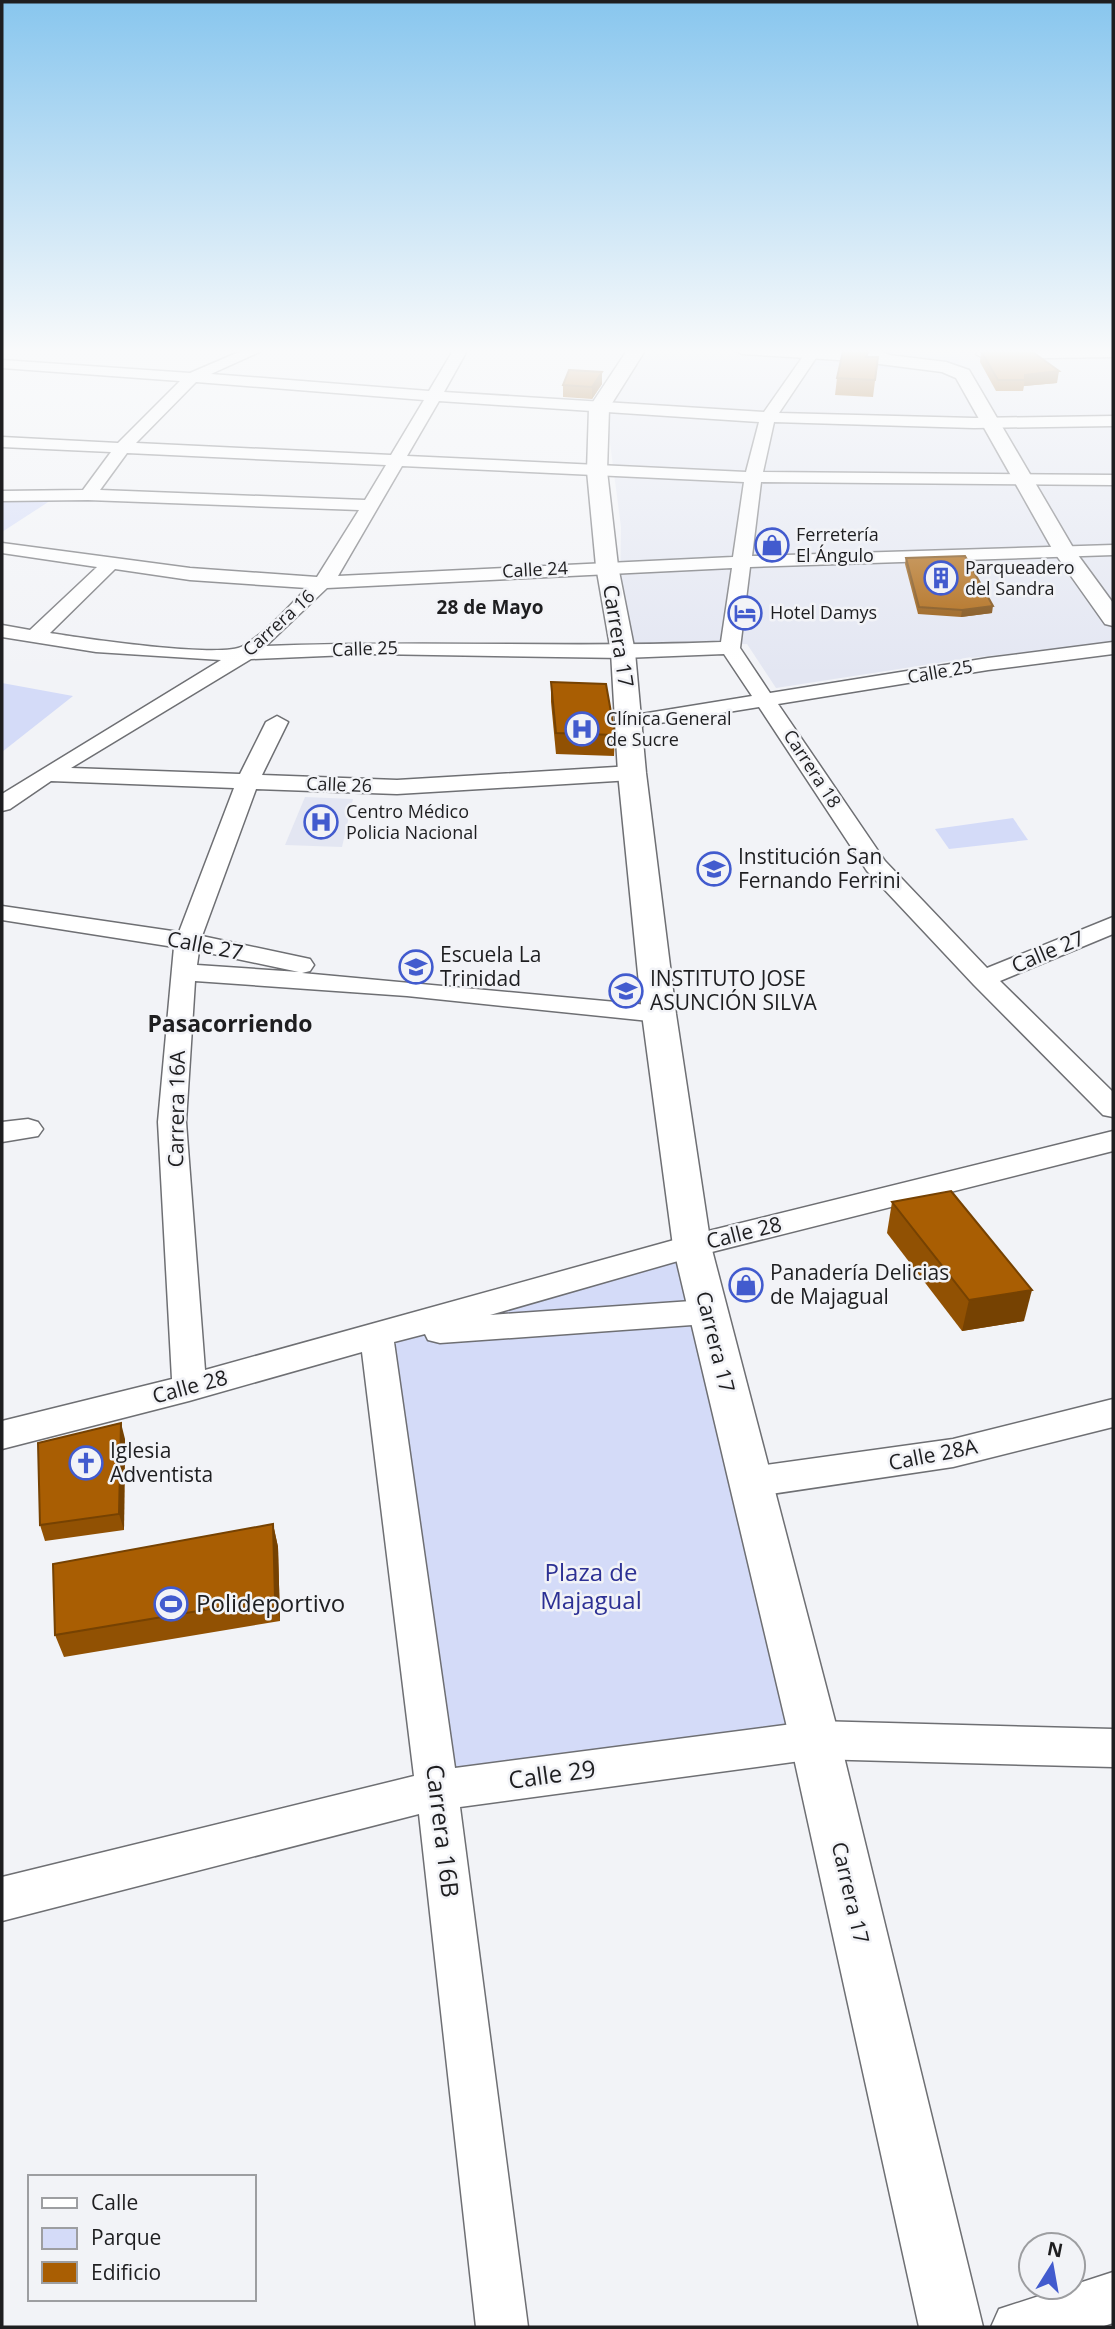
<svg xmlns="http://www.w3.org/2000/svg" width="1115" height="2329" viewBox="0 0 1115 2329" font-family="'Open Sans',sans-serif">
<rect width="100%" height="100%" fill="#f2f3f7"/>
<!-- built -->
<g fill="#e3e6f2">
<polygon points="649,349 1113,349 1113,643 970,658 776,688 747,644 628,648 620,594 621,527 606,412"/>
<polygon points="305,797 353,799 342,847 285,845"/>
</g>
<!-- green -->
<g fill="#d4dbf8">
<polygon points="814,349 1098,349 1100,353 959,355 958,369 962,372 805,365"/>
<polygon points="59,495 2,532 2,497"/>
<polygon points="2,683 73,696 2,752"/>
<polygon points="1013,818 1028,840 949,849 935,829"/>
<polygon points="692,1246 815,1740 437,1790 377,1336"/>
</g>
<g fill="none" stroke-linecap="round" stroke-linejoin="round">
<defs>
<g id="minor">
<path d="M246 349H266L211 374 429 391 454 349H468L444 392 764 412 806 352 811 351 818 355 779 413 974 418 1113 416V426L974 428 774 422 763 472 1113 475V485L761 482 752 556 1113 545V555L750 567 740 648 770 693 988 658 1113 642V654L988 670 778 704 885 861 987 968 1113 917V934L1000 981 1113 1092V1117L1103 1115 974 985 867 871 759 707 629 728 618 722 629 716 752 696 724 654 623 658 372 654 251 659 71 768 240 774 266 722 277 716 288 722 262 775 397 780 632 766 643 773 632 780 397 794 256 789 202 936 310 959 314 965 310 971 302 973 659 1006 669 1008 672 1014 669 1020 659 1022 407 996 195 981 186 1122 205 1370 692 1235 1113 1131V1151L692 1257 490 1315 706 1300 718 1303 722 1312 718 1321 706 1324 440 1343 428 1340 425 1334 394 1342 455 1768 815 1721 1113 1729V1767L815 1759 460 1807 528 2327H476L419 1814 2 1921V1877L414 1776 362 1352 189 1401 2 1449V1421L172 1379 158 1122 174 947 2 920V906L179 932 234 788 51 781 10 809 2 811V794L221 660 96 652 2 637V625L30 630 97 567 2 553V543L190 568 317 577 359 510 88 500 2 501V491L83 490 111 452 2 447V437L118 443 180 381 2 368V360L190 373ZM196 382 424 400 391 455 136 443ZM439 401 759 422 746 472 407 456ZM127 453 386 465 365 500 100 490ZM402 466 744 482 733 557 338 576ZM732 568 721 642C569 648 418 640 266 646L327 588ZM115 569 190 580 307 588C288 607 267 632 243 646 221 659 81 638 50 633ZM199 951 299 972 197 965Z"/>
<polygon points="28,1119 38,1122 43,1129 38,1136 2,1142 2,1122"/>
<polygon points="1113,1399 1113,1427 953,1467 751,1497 738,1492 733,1482 738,1472 751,1467 953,1439"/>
<polygon points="1113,2272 1113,2323 1101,2327 991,2327 999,2309"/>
</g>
<g id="major">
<polygon points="628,349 646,349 609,408 607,471 618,566 635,652 646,773 676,1014 711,1246 840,1740 983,2327 919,2327 790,1740 673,1246 642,1014 618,773 611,652 596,566 587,471 589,408"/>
<polygon points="733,349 881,351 889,355 946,362 969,370 1075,551 1113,603 1113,626 1105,624 1054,552 956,378 942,372 856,361 742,354"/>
<polygon points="982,349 1113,349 1113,357 985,359 976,354"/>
</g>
</defs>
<!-- minor casing -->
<use href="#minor" stroke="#6e6f73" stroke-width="3"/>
<!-- major casing -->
<use href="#major" stroke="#6e6f73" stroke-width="3"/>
<!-- minor -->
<use href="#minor" fill="#fff" fill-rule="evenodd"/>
<!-- major -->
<use href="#major" fill="#fff" fill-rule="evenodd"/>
</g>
<!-- wall -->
<g fill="#915103">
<polygon points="981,351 1057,383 1024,386 1023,391 996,391 980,362"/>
<polygon points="868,352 867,357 878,357 873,397 835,395 837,378"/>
<polygon points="602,384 592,399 563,397 563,385"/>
<polygon points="906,558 992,613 961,617 918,614 905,564"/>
<polygon points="551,682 615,735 614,756 556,754 551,702"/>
<polygon points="892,1202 1024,1321 962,1331 887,1233"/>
<polygon points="125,1439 124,1530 45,1541 40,1525"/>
<polygon points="273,1524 278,1547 280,1621 64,1657 55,1635"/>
</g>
<!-- shaded-wall -->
<g fill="#764202">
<polygon points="1059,371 1057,383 1024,386 1025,375"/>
<polygon points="602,372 602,384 592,399 592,387"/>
<polygon points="993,606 992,613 961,617 962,610"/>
<polygon points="1032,1290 1024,1321 962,1331 969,1300"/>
<polygon points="121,1423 125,1439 124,1530 119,1514"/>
<polygon points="273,1524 278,1547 280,1621 275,1598"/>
</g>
<!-- building -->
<g fill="#a95e03" stroke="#764202" stroke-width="2">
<polygon points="1030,350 1059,371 1025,375 1025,380 998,380 981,351"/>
<polygon points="843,351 868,352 866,357 878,357 875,380 837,378"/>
<polygon points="569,370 602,372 592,387 563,385"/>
<polygon points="965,556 993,606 962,610 919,607 906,558"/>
<polygon points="551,682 606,684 615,735 556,733"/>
<polygon points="951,1191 1032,1290 969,1300 892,1202"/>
<polygon points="121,1423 119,1514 40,1525 38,1443"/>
<polygon points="273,1524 275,1598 55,1635 53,1564"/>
</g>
<!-- sky -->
<linearGradient id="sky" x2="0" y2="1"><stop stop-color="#88c6ee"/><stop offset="0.52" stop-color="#f9fafb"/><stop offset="1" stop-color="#f9fafb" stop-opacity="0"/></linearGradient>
<rect width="1115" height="675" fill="url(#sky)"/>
<!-- icons -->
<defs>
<symbol id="shop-ring" viewBox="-11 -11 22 22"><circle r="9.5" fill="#f2f3f7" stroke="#425bce" stroke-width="1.5"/><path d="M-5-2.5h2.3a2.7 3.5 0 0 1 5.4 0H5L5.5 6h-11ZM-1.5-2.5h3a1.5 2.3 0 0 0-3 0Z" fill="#425bce"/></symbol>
<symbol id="building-ring" viewBox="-11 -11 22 22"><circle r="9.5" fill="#f2f3f7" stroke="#425bce" stroke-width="1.5"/><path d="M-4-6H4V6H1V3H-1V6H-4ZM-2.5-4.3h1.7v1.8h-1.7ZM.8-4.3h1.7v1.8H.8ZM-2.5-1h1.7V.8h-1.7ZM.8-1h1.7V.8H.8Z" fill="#425bce"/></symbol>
<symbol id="hotel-ring" viewBox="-11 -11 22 22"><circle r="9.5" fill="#f2f3f7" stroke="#425bce" stroke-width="1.5"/><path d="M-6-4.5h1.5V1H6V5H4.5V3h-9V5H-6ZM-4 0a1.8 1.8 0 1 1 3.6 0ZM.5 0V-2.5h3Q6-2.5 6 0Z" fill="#425bce"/></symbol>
<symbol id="hospital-ring" viewBox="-11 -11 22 22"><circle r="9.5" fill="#f2f3f7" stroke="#425bce" stroke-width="1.5"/><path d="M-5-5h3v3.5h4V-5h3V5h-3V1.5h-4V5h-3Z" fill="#425bce"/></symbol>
<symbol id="school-ring" viewBox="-11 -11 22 22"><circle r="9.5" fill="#f2f3f7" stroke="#425bce" stroke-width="1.5"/><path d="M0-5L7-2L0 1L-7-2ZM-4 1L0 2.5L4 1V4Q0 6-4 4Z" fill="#425bce"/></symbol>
<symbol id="university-ring" viewBox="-11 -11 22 22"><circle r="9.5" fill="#f2f3f7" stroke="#425bce" stroke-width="1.5"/><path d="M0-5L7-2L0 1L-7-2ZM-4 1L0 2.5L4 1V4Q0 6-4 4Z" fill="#425bce"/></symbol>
<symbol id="church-ring" viewBox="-11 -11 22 22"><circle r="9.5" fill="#f2f3f7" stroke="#425bce" stroke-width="1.5"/><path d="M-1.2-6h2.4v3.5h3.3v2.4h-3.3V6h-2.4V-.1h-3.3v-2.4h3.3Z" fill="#425bce"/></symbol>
<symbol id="stadium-ring" viewBox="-11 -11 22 22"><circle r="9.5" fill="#f2f3f7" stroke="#425bce" stroke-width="1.5"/><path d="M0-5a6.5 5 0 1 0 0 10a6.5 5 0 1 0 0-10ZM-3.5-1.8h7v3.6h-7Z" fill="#425bce"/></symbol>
</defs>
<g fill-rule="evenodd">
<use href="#shop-ring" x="753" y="526" width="38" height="38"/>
<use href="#building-ring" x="922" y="559" width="38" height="38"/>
<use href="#hotel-ring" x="726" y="594" width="38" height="38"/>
<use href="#hospital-ring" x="563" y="710" width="38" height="38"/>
<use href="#hospital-ring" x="302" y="803" width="38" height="38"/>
<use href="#school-ring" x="695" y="850" width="38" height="38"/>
<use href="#school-ring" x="397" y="948" width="38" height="38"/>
<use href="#university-ring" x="607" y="972" width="38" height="38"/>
<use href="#shop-ring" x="727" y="1266" width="38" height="38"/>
<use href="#church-ring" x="67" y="1444" width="38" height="38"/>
<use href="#stadium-ring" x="152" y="1585" width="38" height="38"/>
</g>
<g text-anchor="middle" stroke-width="5" stroke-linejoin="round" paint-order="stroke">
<!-- far-poi labels -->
<g font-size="18" fill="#1e1e20" stroke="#f2f3f7" text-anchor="start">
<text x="796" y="541">Ferretería<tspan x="796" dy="21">El Ángulo</tspan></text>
<text x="965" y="574">Parqueadero<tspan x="965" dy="21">del Sandra</tspan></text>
<text x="770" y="619">Hotel Damys</text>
<text x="606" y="725">Clínica General<tspan x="606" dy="21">de Sucre</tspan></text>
<text x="346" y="818">Centro Médico<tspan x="346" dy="21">Policia Nacional</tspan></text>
</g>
<!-- far-street labels -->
<g font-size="18" fill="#1e1e20" stroke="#f2f3f7">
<text transform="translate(535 570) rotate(-3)" y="6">Calle 24</text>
<text transform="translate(279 623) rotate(-42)" y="6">Carrera 16</text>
<text transform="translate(365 649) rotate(-2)" y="6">Calle 25</text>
<text transform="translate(940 672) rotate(-10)" y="6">Calle 25</text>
<text transform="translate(812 769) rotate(57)" y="6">Carrera 18</text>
<text transform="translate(339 785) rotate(2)" y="6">Calle 26</text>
</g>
<!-- far-neighbourhood labels -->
<g font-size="19" font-weight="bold" fill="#1e1e20" stroke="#f2f3f7">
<text x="490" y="614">28 de Mayo</text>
</g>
<!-- street labels -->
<g font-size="21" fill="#1e1e20" stroke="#f2f3f7">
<text transform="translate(618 636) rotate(81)" y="7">Carrera 17</text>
<text transform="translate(205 946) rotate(11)" y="7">Calle 27</text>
<text transform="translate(1048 952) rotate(-23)" y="7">Calle 27</text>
<text transform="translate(177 1109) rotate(-89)" y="7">Carrera 16A</text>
<text transform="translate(744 1233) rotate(-14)" y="7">Calle 28</text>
<text transform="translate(715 1342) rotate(76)" y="7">Carrera 17</text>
<text transform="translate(190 1387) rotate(-15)" y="7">Calle 28</text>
<text transform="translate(933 1455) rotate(-11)" y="7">Calle 28A</text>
<text transform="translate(850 1893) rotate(77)" y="7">Carrera 17</text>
</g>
<!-- poi labels -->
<g font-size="21" fill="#1e1e20" stroke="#f2f3f7" text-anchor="start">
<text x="738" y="864">Institución San<tspan x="738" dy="24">Fernando Ferrini</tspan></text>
<text x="440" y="962">Escuela La<tspan x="440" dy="24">Trinidad</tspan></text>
<text x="650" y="986">INSTITUTO JOSE<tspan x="650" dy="24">ASUNCIÓN SILVA</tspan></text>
<text x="770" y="1280">Panadería Delicias<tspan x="770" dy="24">de Majagual</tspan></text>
<text x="110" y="1458">Iglesia<tspan x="110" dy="24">Adventista</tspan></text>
</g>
<!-- neighbourhood labels -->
<g font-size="23" font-weight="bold" fill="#1e1e20" stroke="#f2f3f7">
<text x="230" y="1032">Pasacorriendo</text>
</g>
<!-- near-park labels -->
<g font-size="24" fill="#2c3094" stroke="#f2f3f7">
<text x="591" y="1581">Plaza de<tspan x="591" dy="28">Majagual</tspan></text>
</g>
<!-- near-poi labels -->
<g font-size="24" fill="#1e1e20" stroke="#f2f3f7" text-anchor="start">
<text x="196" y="1612">Polideportivo</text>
</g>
<!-- near-street labels -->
<g font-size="24" fill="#1e1e20" stroke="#f2f3f7">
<text transform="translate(552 1775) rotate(-8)" y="8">Calle 29</text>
<text transform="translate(442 1831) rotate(83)" y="8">Carrera 16B</text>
</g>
</g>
<!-- border -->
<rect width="1115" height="2329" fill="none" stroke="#1e1e20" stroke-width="7"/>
<!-- legend -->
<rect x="28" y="2175" width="228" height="126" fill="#f2f3f7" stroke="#9d9ea1" stroke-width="2"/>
<rect x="42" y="2198" width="35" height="10" fill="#ffffff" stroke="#9d9ea1" stroke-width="2"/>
<text x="91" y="2210" font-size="21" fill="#1e1e20">Calle</text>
<rect x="42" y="2228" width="35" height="21" fill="#d4dbf8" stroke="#9d9ea1" stroke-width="2"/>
<text x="91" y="2245" font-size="21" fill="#1e1e20">Parque</text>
<rect x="42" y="2262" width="35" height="21" fill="#a95e03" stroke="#9d9ea1" stroke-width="2"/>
<text x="91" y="2280" font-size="21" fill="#1e1e20">Edificio</text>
<!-- north arrow -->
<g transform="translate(1052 2266) rotate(11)"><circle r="33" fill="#f2f3f7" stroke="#9d9ea1" stroke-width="2"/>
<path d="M0-5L12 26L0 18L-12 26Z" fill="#425bce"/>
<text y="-10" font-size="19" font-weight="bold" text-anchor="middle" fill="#1e1e20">N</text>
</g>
</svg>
